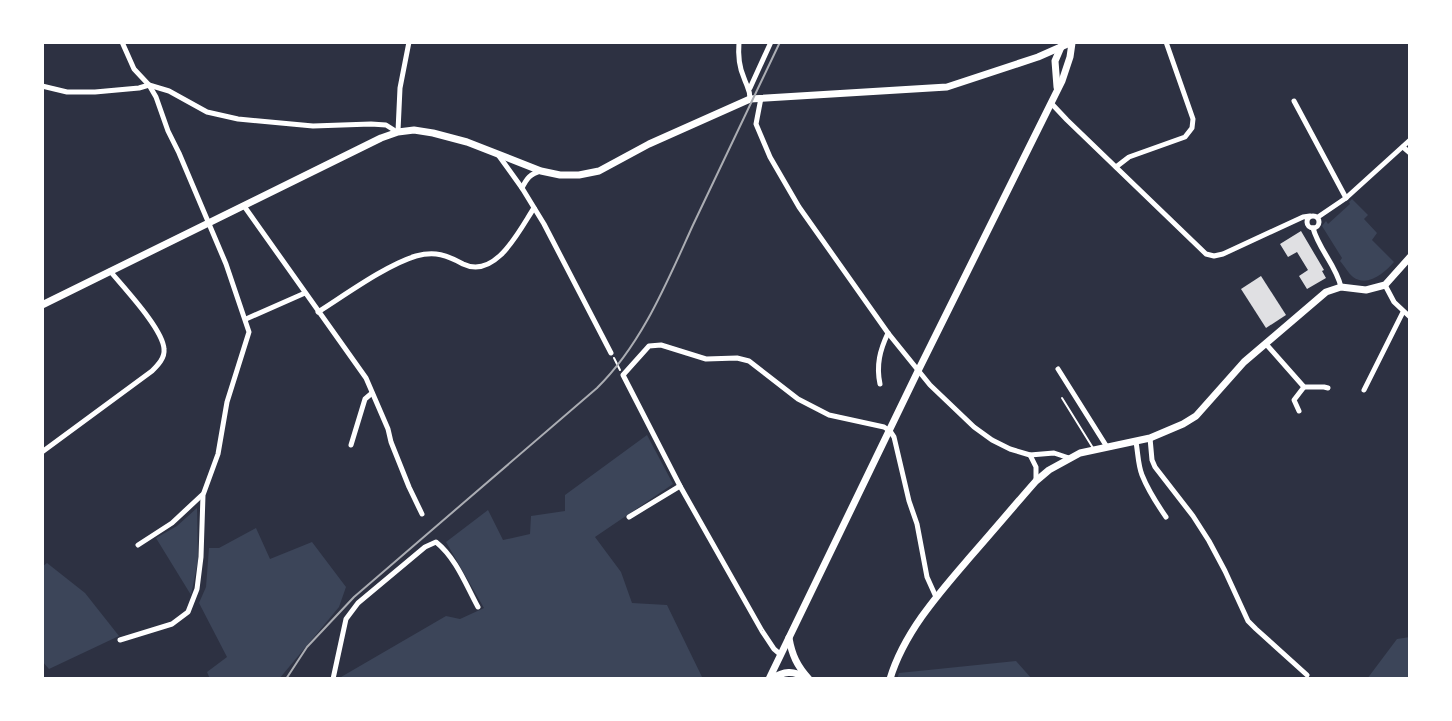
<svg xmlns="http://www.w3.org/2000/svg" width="1452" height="721" viewBox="0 0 1452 721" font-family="'PT Sans',sans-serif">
<rect width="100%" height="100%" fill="#2d3142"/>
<!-- green -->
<g fill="#3c4559">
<path d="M1352 199 1368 215 1364 219 1377 233 1372 240 1394 262C1385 272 1368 288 1353 277 1348 273 1344 265 1340 261L1342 258 1322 226 1326 221 1328 224 1350 204 1349 202Z"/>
<polygon points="647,435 673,484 595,537 621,572 632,603 667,605 703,679 341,679 341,677 446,616 460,619 484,608 446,542 488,510 503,540 530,534 531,516 565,511 565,495"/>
<polygon points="197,508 198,561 191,595 156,538 177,526"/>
<polygon points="256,528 270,559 312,542 346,587 339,607 279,679 210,679 207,672 227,657 199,603 206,587 209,548 219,548"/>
<polygon points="47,563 85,593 119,636 49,669 42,661 42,567"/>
<polygon points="1410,637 1410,679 1367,679 1397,639"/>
<polygon points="1016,661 1032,679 897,679 899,673"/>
</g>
<!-- building -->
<g fill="#e0e0e3">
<polygon points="1301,231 1324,270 1322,271 1326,278 1307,289 1299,276 1308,270 1297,252 1288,257 1280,244"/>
<polygon points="1261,276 1286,315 1266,328 1241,289"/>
</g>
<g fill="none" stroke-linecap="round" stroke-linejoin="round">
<!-- path -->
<polyline stroke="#fff" stroke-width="2" points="614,358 620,370"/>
<!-- service -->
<polyline stroke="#fff" stroke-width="2" points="1062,398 1093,448"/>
<!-- minor -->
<g stroke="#fff" stroke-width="5">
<path d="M739 42C738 54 739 67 744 78 747 87 750 89 750 99"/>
<polyline points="42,86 67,92 95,92 139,88 149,85 169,91 207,112 238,119 313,126 371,124 386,125 397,132"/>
<polyline points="750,88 771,42"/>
<polyline points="761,98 756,124 770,157 799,207 888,333 930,385 974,427 992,440 1010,449 1030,455 1054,453 1069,458"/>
<polyline points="1294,101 1346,198"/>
<polyline points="1051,103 1067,120 1206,254 1214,256 1223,254 1303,217 1310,216"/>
<polyline points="398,131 400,88 409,42"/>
<polyline points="1403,147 1410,153"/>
<polyline points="499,156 522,188"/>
<polyline points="1116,167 1129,157 1185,137 1192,128 1193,119 1166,42"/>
<path d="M541 171C530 174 527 178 522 188L544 224 611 353"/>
<polyline points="244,206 366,378 388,429 391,442 409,487 422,514"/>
<circle cx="1313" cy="222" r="6"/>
<polyline points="1318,217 1346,198 1410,140"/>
<path d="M1313 228C1319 250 1336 265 1341 287"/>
<polyline points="1385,285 1394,302 1410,317"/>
<path d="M318 312C345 295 386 265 416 256 435 251 447 255 463 264 496 280 520 229 534 208"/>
<polyline points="246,319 305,293"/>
<polyline points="1266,344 1304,387 1324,387 1328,388"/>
<polyline points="1058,369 1107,447"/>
<path d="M880 384C876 365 880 350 888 333"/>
<polyline points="1364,390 1403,312"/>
<polyline points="1299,411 1294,400 1304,387"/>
<polyline points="1150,438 1152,460 1155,467 1193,516 1209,541 1225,571 1248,621 1256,629 1307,675"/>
<path d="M1136 442C1138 453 1138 465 1142 475 1148 490 1157 504 1166 517"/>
<polyline points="351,445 365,399 372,393"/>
<path d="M42 452 152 371C158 365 165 358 164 349 163 329 124 288 110 271"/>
<polyline points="1030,455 1036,467 1036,481"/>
<polyline points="629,517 680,486"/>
<polyline points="138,545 172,523 202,495"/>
<polyline points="120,640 172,624 188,612 197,589 201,557 203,495 218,454 227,402 249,332 226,264 179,153 168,131 156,97 149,85 134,69 122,42"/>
<polyline points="781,655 774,649 762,631 680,486 623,375 649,346 661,345 706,359 737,358 749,361 798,399 829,415 884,427 890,431 894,437 909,501 917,524 927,577 936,597"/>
<path d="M333 679 346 619 358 603 425 547 436 542C456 558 466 585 478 607"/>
</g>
<!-- secondary -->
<g stroke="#fff" stroke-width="7">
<path d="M789 638C792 655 797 666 809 679"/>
<path d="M771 679C784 671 793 670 806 678"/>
<path d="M890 679C904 632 940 592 971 556 993 531 1014 506 1036 481L1049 470 1080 453 1150 438 1183 424 1196 416 1244 362 1326 292 1341 287 1366 290 1385 285 1410 257"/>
</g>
<!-- primary -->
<g stroke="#fff" stroke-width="7">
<polyline points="1057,87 1055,61 1061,47"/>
<polyline points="42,305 381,138 398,132 414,130 433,133 467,142 541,171 560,175 579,175 599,171 649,144 750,99 947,87 1038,57 1072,42"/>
<polyline points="769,679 918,371 1062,81 1070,57 1072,43"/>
</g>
<!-- rail -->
<path stroke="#abadb3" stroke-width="2" d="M286 679 307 647 354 597 597 388C642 344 667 282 693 225 722 164 751 103 780 42"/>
</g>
<!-- border -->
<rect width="1452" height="721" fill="none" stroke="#ffffff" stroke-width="88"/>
</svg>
